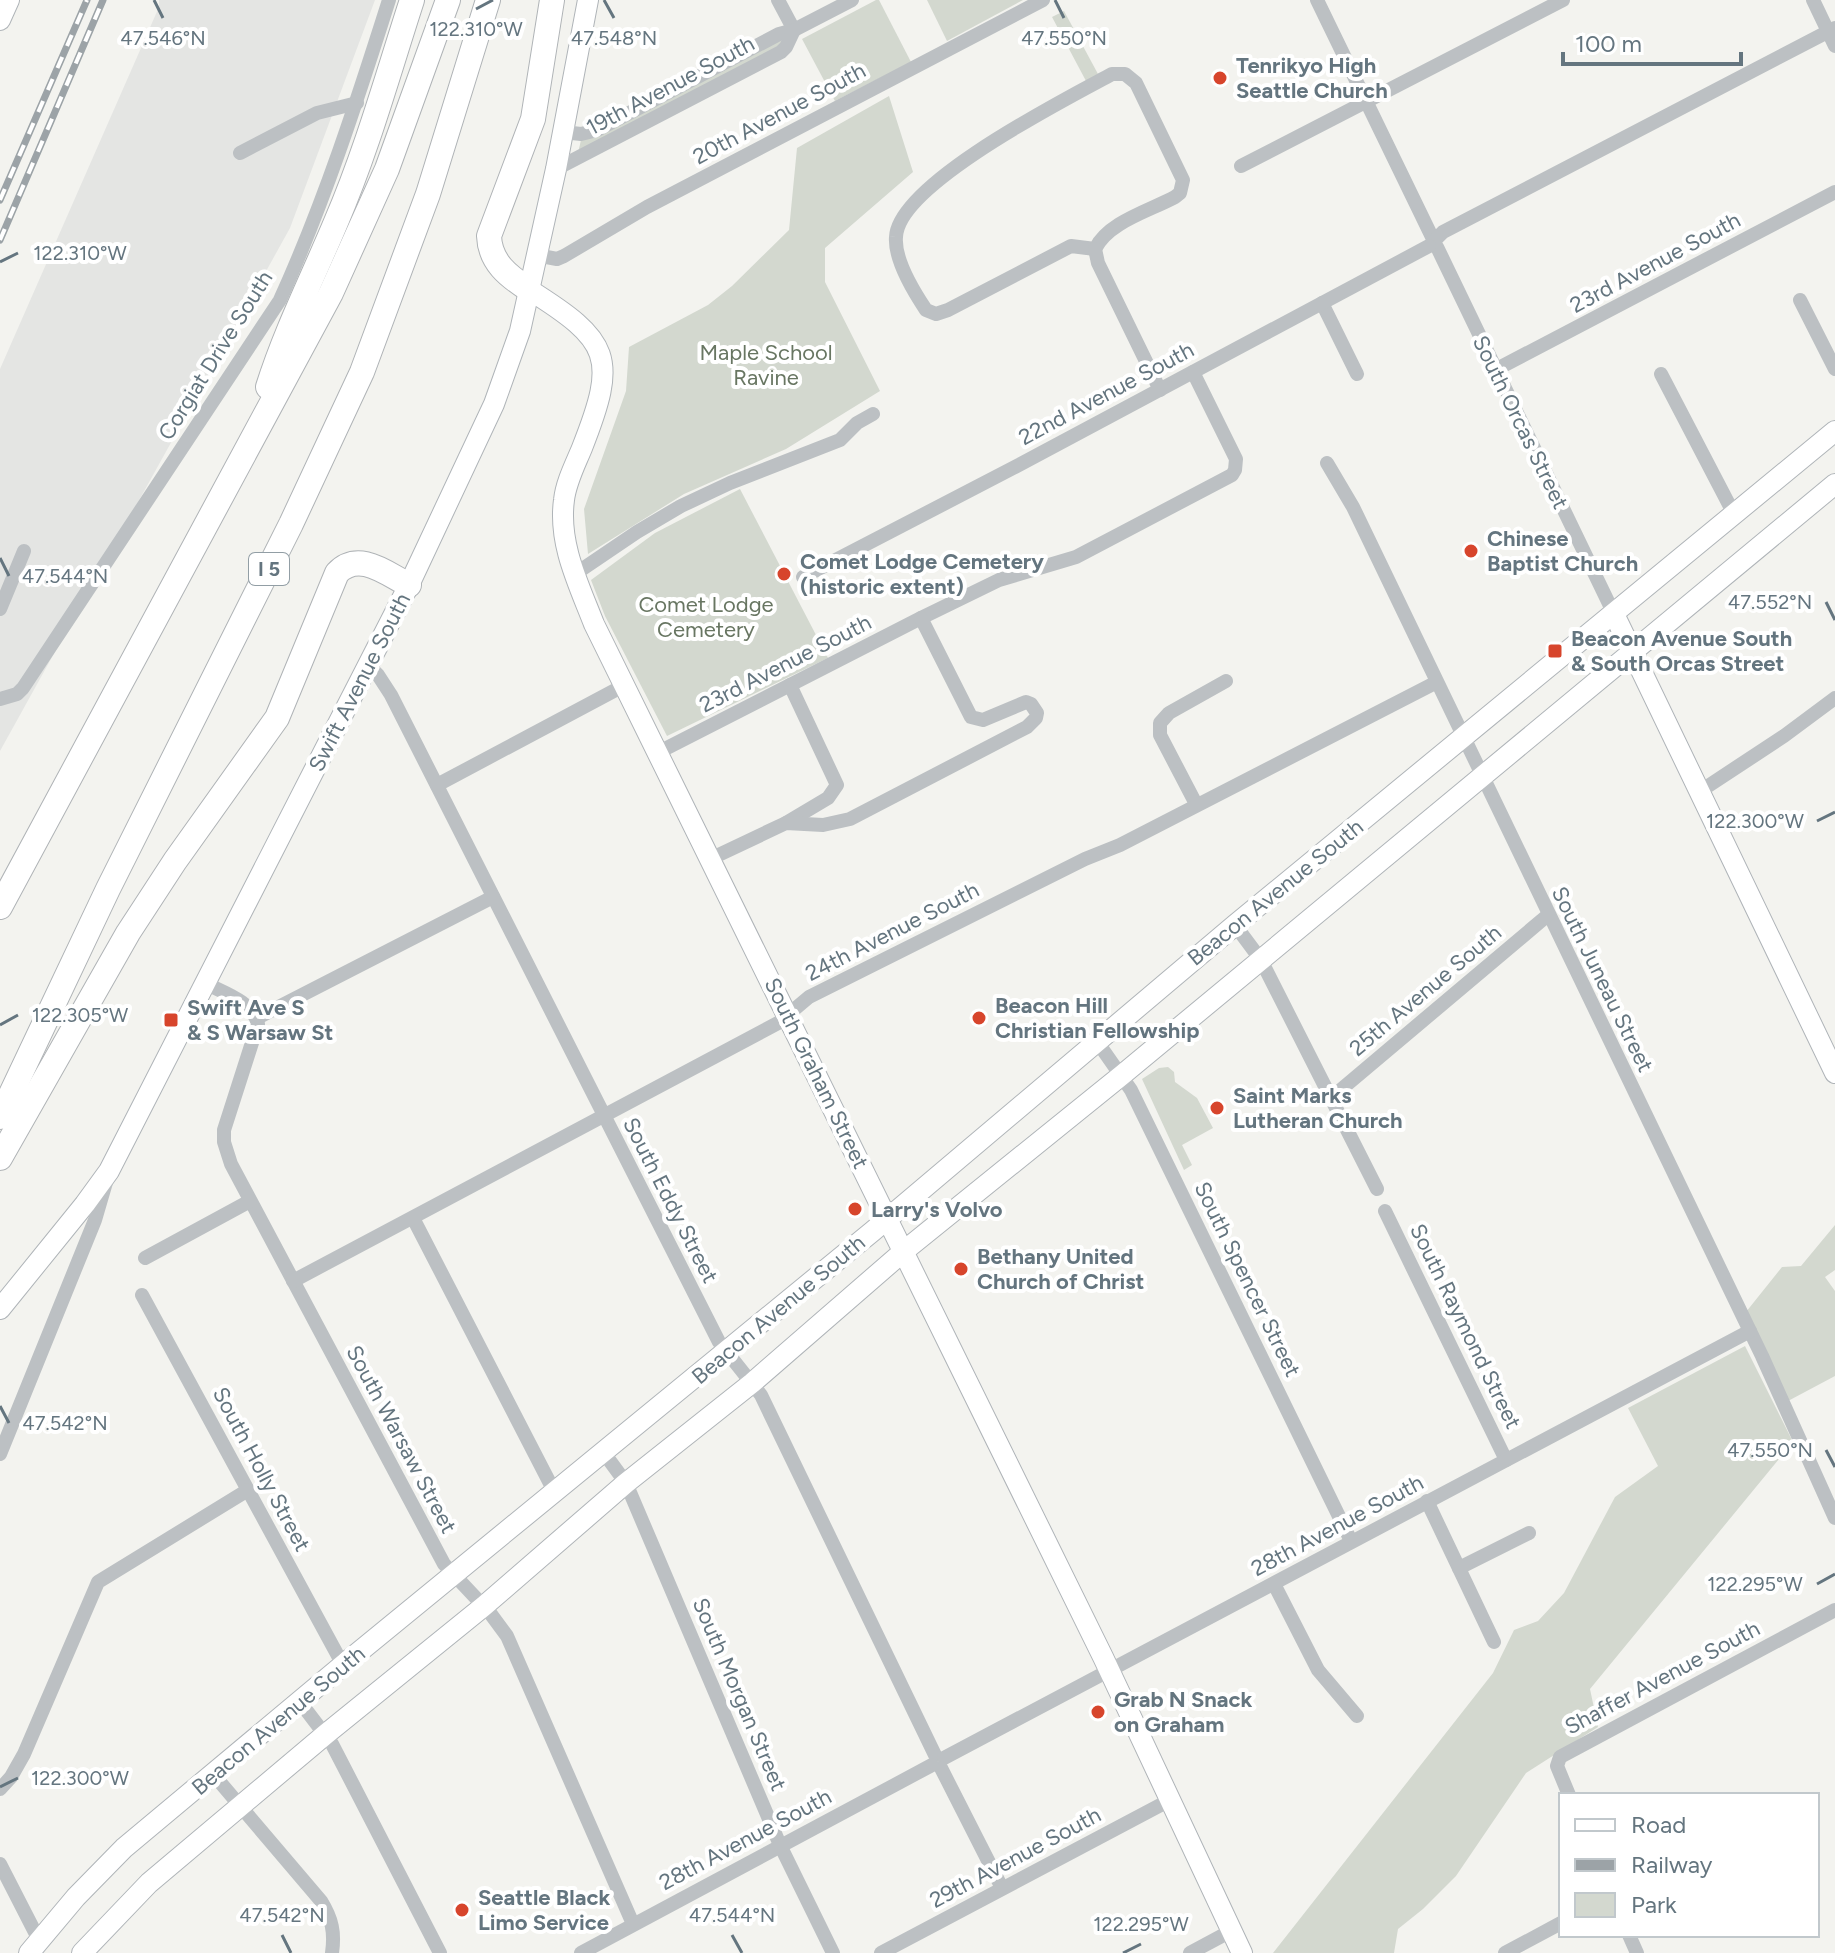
<svg xmlns="http://www.w3.org/2000/svg" width="1835" height="1953" viewBox="0 0 1835 1953" font-family="Figtree,sans-serif">
<rect width="100%" height="100%" fill="#f3f3ef"/>
<!-- built -->
<polygon fill="#e4e5e3" points="159,0 375,0 290,228 0,751 0,369 159,7"/>
<!-- green -->
<g fill="#d3d8cf">
<polygon points="876,0 879,0 911,62 835,101 802,39"/>
<polygon points="927,0 1023,0 947,41"/>
<polygon points="1064,11 1098,74 1086,81 1052,17"/>
<polygon points="778,39 783,41 776,49 578,153 581,140"/>
<polygon points="889,96 913,172 825,248 825,282 880,391 786,449 684,494 588,554 584,509 626,391 629,347 708,305 732,286 789,230 797,148"/>
<polygon points="740,489 828,658 667,736 605,616 591,580 655,533"/>
<polygon points="1168,1067 1174,1072 1175,1082 1197,1098 1213,1128 1182,1145 1192,1165 1184,1170 1142,1079 1159,1068"/>
<polygon points="1835,1225 1835,1270 1825,1277 1835,1291 1835,1376 1788,1401 1746,1312 1782,1267 1801,1266"/>
<polygon points="1745,1346 1793,1442 1590,1689 1598,1727 1526,1773 1456,1876 1423,1909 1398,1929 1394,1953 1273,1953 1493,1673 1514,1630 1538,1621 1564,1593 1615,1497 1658,1466 1628,1408"/>
</g>
<g fill="none" stroke-linecap="round" stroke-linejoin="round">
<defs>
<g id="secondary">
<polyline points="0,20 9,0"/>
<path d="M528 289C611 341 618 357 582 448 575 465 566 482 564 500 558 544 579 585 594 624L1103 1657 1242 1953"/>
<polyline points="1614,614 1835,1073"/>
<polyline points="0,1309 85,1204 109,1171 409,585 494,404 520,331 556,169 588,0"/>
<polyline points="29,1953 76,1897 124,1848 343,1665 873,1231 1235,925 1835,431"/>
<polyline points="82,1953 149,1883 326,1734 484,1606 626,1483 752,1383 904,1251 1122,1075 1835,484"/>
</g>
<g id="highway">
<path d="M528 289C508 276 490 262 489 236L533 119 552 0"/>
<path d="M268 387C286 330 313 277 336 222 367 150 388 74 412 0"/>
<polyline points="0,907 331,293 387,169 448,0"/>
<polyline points="0,1117 108,889 291,524 362,372 428,194 488,0"/>
<path d="M0 1158 128 933 175 861 277 718 337 573C359 550 387 574 409 585"/>
</g>
</defs>
<!-- secondary casing -->
<use href="#secondary" stroke="#afb4b8" stroke-width="22"/>
<!-- highway casing -->
<use href="#highway" stroke="#afb3b6" stroke-width="26"/>
<!-- street -->
<g stroke="#bcc0c3" stroke-width="14">
<polyline points="778,0 794,30"/>
<polyline points="1317,0 1432,237"/>
<polyline points="1813,0 1835,46"/>
<path d="M1112 74H1125L1136 83 1183 180 1180 193 1175 197C1149 211 1108 222 1095 249L1071 246 948 310 936 314 926 310C914 292 894 260 896 237 898 184 1066 99 1112 74Z"/>
<polyline points="563,132 581,134 597,130 779,34 794,30 852,0"/>
<polyline points="240,153 317,113 357,103"/>
<polyline points="1241,166 1563,0"/>
<polyline points="556,169 781,52 786,47 794,30"/>
<polyline points="1437,238 1443,232 1835,28"/>
<polyline points="1437,247 1614,614"/>
<polyline points="1095,249 1098,263 1160,390"/>
<polyline points="536,255 557,259 564,256 647,207 1043,0"/>
<polyline points="1800,300 1835,369"/>
<polyline points="1322,303 1357,374"/>
<polyline points="1495,370 1835,192"/>
<polyline points="1661,374 1735,516"/>
<polyline points="1327,463 1353,507 1762,1356 1835,1518"/>
<polyline points="575,574 637,532 681,506 730,483 840,440 857,423 873,414"/>
<polyline points="803,577 1015,467 1429,246"/>
<polyline points="0,609 24,551"/>
<polyline points="367,664 378,675 391,695 719,1342 761,1395 935,1755"/>
<path d="M0 699 17 694 23 688 280 300C324 203 357 101 389 0"/>
<polyline points="657,753 921,618 999,580 1076,557 1232,475 1235,470 1236,459 1193,372"/>
<polyline points="437,785 623,686"/>
<polyline points="1699,792 1784,736 1835,698"/>
<polyline points="1196,804 1160,735 1160,723 1169,713 1226,681"/>
<polyline points="786,823 828,798 837,785 790,685"/>
<polyline points="710,859 786,823 823,825 850,819 1027,727 1036,718 1037,713 1031,704 1026,702 983,720 971,717 921,618"/>
<polyline points="1235,925 1261,960 1377,1189"/>
<path d="M205 983C224 993 252 1001 258 1024L224 1130V1142L231 1164 444 1564 490 1613 507 1636 633 1924"/>
<polyline points="257,1018 493,897"/>
<polyline points="1096,1040 1131,1090 1351,1541"/>
<polyline points="1331,1098 1548,915"/>
<polyline points="1385,1211 1506,1460"/>
<polyline points="413,1218 555,1493"/>
<polyline points="145,1258 250,1201"/>
<polyline points="293,1281 778,1023 809,997 1085,859 1120,845 1435,683"/>
<polyline points="142,1295 343,1665"/>
<polyline points="604,1453 626,1483 780,1845 833,1953"/>
<polyline points="0,1454 95,1220 107,1179"/>
<polyline points="1427,1501 1494,1642"/>
<polyline points="1459,1568 1529,1533"/>
<polyline points="1274,1584 1318,1670 1357,1716"/>
<polyline points="300,1702 332,1744 440,1953"/>
<polyline points="944,1758 1750,1331"/>
<polyline points="941,1768 1002,1888"/>
<path d="M213 1774 321 1901C332 1919 335 1932 332 1953"/>
<polyline points="0,1789 11,1777 24,1754 98,1582 248,1490"/>
<polyline points="1569,1795 1557,1766 1560,1757 1835,1610"/>
<polyline points="0,1864 39,1940"/>
<polyline points="1629,1935 1637,1953"/>
<polyline points="581,1953 932,1765"/>
<polyline points="881,1953 1170,1800"/>
<polyline points="1190,1953 1231,1931"/>
<polyline points="1505,1953 1561,1923"/>
</g>
<!-- secondary -->
<use href="#secondary" stroke="#fff" stroke-width="20"/>
<!-- highway -->
<use href="#highway" stroke="#fff" stroke-width="24"/>
<defs>
<g id="rail">
<polyline points="0,200 87,0"/>
<polyline points="0,240 103,0"/>
</g>
</defs>
<!-- rail casing -->
<use href="#rail" stroke="#9ca3a7" stroke-width="7"/>
<!-- rail -->
<use href="#rail" stroke="#fff" stroke-width="4" stroke-dasharray="12" stroke-linecap="butt"/>
</g>
<!-- ticks -->
<path fill="none" stroke="#64757f" stroke-width="3" d="M154 0 163 18M604 0 614 18M1055 0 1064 18M476 9 493 0M0 262 18 253M0 558 9 576M1826 602 1835 620M1817 821 1835 812M0 1025 18 1015M0 1406 9 1423M1826 1450 1835 1467M1817 1584 1835 1574M0 1787 18 1778M282 1935 291 1953M732 1935 742 1953M1123 1953 1141 1944"/>
<!-- markers -->
<g fill="#d7452c" stroke="#fff" stroke-width="3">
<circle cx="1220" cy="78" r="8"/>
<circle cx="1471" cy="551" r="8"/>
<circle cx="784" cy="574" r="8"/>
<rect x="1547" y="643" width="16" height="16" rx="4"/>
<circle cx="979" cy="1018" r="8"/>
<rect x="163" y="1012" width="16" height="16" rx="4"/>
<circle cx="1217" cy="1108" r="8"/>
<circle cx="855" cy="1209" r="8"/>
<circle cx="961" cy="1269" r="8"/>
<circle cx="1098" cy="1712" r="8"/>
<circle cx="462" cy="1910" r="8"/>
</g>
<g text-anchor="middle" stroke-width="8" stroke-linejoin="round" paint-order="stroke">
<!-- shield labels -->
<rect fill="#fff" stroke="#929ea5" stroke-width="2" x="249" y="553" width="40" height="32" rx="6"/>
<g font-size="20" font-weight="bold" fill="#64757f">
<text x="269" y="576">I 5</text>
</g>
<!-- poi labels -->
<g font-size="22" font-weight="bold" fill="#64757f" stroke="#fff" text-anchor="start">
<text x="1236" y="73">Tenrikyo High<tspan x="1236" dy="25">Seattle Church</tspan></text>
<text x="1487" y="546">Chinese<tspan x="1487" dy="25">Baptist Church</tspan></text>
<text x="800" y="569">Comet Lodge Cemetery<tspan x="800" dy="25">(historic extent)</tspan></text>
<text x="1571" y="646">Beacon Avenue South<tspan x="1571" dy="25">&amp; South Orcas Street</tspan></text>
<text x="995" y="1013">Beacon Hill<tspan x="995" dy="25">Christian Fellowship</tspan></text>
<text x="187" y="1015">Swift Ave S<tspan x="187" dy="25">&amp; S Warsaw St</tspan></text>
<text x="1233" y="1103">Saint Marks<tspan x="1233" dy="25">Lutheran Church</tspan></text>
<text x="871" y="1217">Larry's Volvo</text>
<text x="977" y="1264">Bethany United<tspan x="977" dy="25">Church of Christ</tspan></text>
<text x="1114" y="1707">Grab N Snack<tspan x="1114" dy="25">on Graham</tspan></text>
<text x="478" y="1905">Seattle Black<tspan x="478" dy="25">Limo Service</tspan></text>
</g>
<!-- street labels -->
<g font-size="22" fill="#64757f" stroke="#fff">
<text transform="translate(670 85) rotate(-28)" y="8">19th Avenue South</text>
<text transform="translate(779 113) rotate(-28)" y="8">20th Avenue South</text>
<text transform="translate(1655 262) rotate(-28)" y="8">23rd Avenue South</text>
<text transform="translate(215 355) rotate(-58)" y="8">Corgiat Drive South</text>
<text transform="translate(1106 393) rotate(-28)" y="8">22nd Avenue South</text>
<text transform="translate(1521 422) rotate(64)" y="8">South Orcas Street</text>
<text transform="translate(785 663) rotate(-27)" y="8">23rd Avenue South</text>
<text transform="translate(359 682) rotate(-63)" y="8">Swift Avenue South</text>
<text transform="translate(1275 892) rotate(-39)" y="8">Beacon Avenue South</text>
<text transform="translate(892 931) rotate(-27)" y="8">24th Avenue South</text>
<text transform="translate(1603 979) rotate(64)" y="8">South Juneau Street</text>
<text transform="translate(1425 990) rotate(-40)" y="8">25th Avenue South</text>
<text transform="translate(817 1073) rotate(64)" y="8">South Graham Street</text>
<text transform="translate(671 1200) rotate(63)" y="8">South Eddy Street</text>
<text transform="translate(1248 1279) rotate(64)" y="8">South Spencer Street</text>
<text transform="translate(778 1309) rotate(-40)" y="8">Beacon Avenue South</text>
<text transform="translate(1466 1326) rotate(64)" y="8">South Raymond Street</text>
<text transform="translate(402 1439) rotate(62)" y="8">South Warsaw Street</text>
<text transform="translate(262 1469) rotate(62)" y="8">South Holly Street</text>
<text transform="translate(1337 1525) rotate(-28)" y="8">28th Avenue South</text>
<text transform="translate(1662 1677) rotate(-28)" y="8">Shaffer Avenue South</text>
<text transform="translate(740 1694) rotate(67)" y="8">South Morgan Street</text>
<text transform="translate(278 1720) rotate(-40)" y="8">Beacon Avenue South</text>
<text transform="translate(745 1839) rotate(-28)" y="8">28th Avenue South</text>
<text transform="translate(1015 1857) rotate(-28)" y="8">29th Avenue South</text>
</g>
<!-- park labels -->
<g font-size="22" fill="#687662" stroke="#fff">
<text x="766" y="360">Maple School<tspan x="766" dy="25">Ravine</tspan></text>
<text x="706" y="612">Comet Lodge<tspan x="706" dy="25">Cemetery</tspan></text>
</g>
</g>
<g font-size="20" text-anchor="middle" fill="#64757f" stroke="#fff" stroke-width="8" stroke-linejoin="round" paint-order="stroke">
<text x="476" y="36">122.310°W</text>
<text x="163" y="45">47.546°N</text>
<text x="614" y="45">47.548°N</text>
<text x="1064" y="45">47.550°N</text>
<text x="80" y="260">122.310°W</text>
<text x="65" y="583">47.544°N</text>
<text x="1770" y="609">47.552°N</text>
<text x="1755" y="828">122.300°W</text>
<text x="80" y="1022">122.305°W</text>
<text x="65" y="1430">47.542°N</text>
<text x="1770" y="1457">47.550°N</text>
<text x="1755" y="1591">122.295°W</text>
<text x="80" y="1785">122.300°W</text>
<text x="282" y="1922">47.542°N</text>
<text x="732" y="1922">47.544°N</text>
<text x="1141" y="1931">122.295°W</text>
</g>
<!-- legend -->
<rect x="1559" y="1793" width="260" height="144" fill="#ffffff" stroke="#c1c8cc" stroke-width="2"/>
<rect x="1575" y="1819" width="40" height="12" fill="#ffffff" stroke="#c1c8cc" stroke-width="2"/>
<text x="1631" y="1833" font-size="24" fill="#64757f">Road</text>
<rect x="1575" y="1859" width="40" height="12" fill="#9ca3a7" stroke="#c1c8cc" stroke-width="2"/>
<text x="1631" y="1873" font-size="24" fill="#64757f">Railway</text>
<rect x="1575" y="1893" width="40" height="24" fill="#d3d8cf" stroke="#c1c8cc" stroke-width="2"/>
<text x="1631" y="1913" font-size="24" fill="#64757f">Park</text>
<!-- scale -->
<path d="M1563 52v12h178v-12" fill="none" stroke="#64757f" stroke-width="4"/>
<text x="1575" y="52" font-size="24" fill="#64757f" stroke="#ffffff" stroke-width="6" paint-order="stroke">100 m</text>
</svg>
